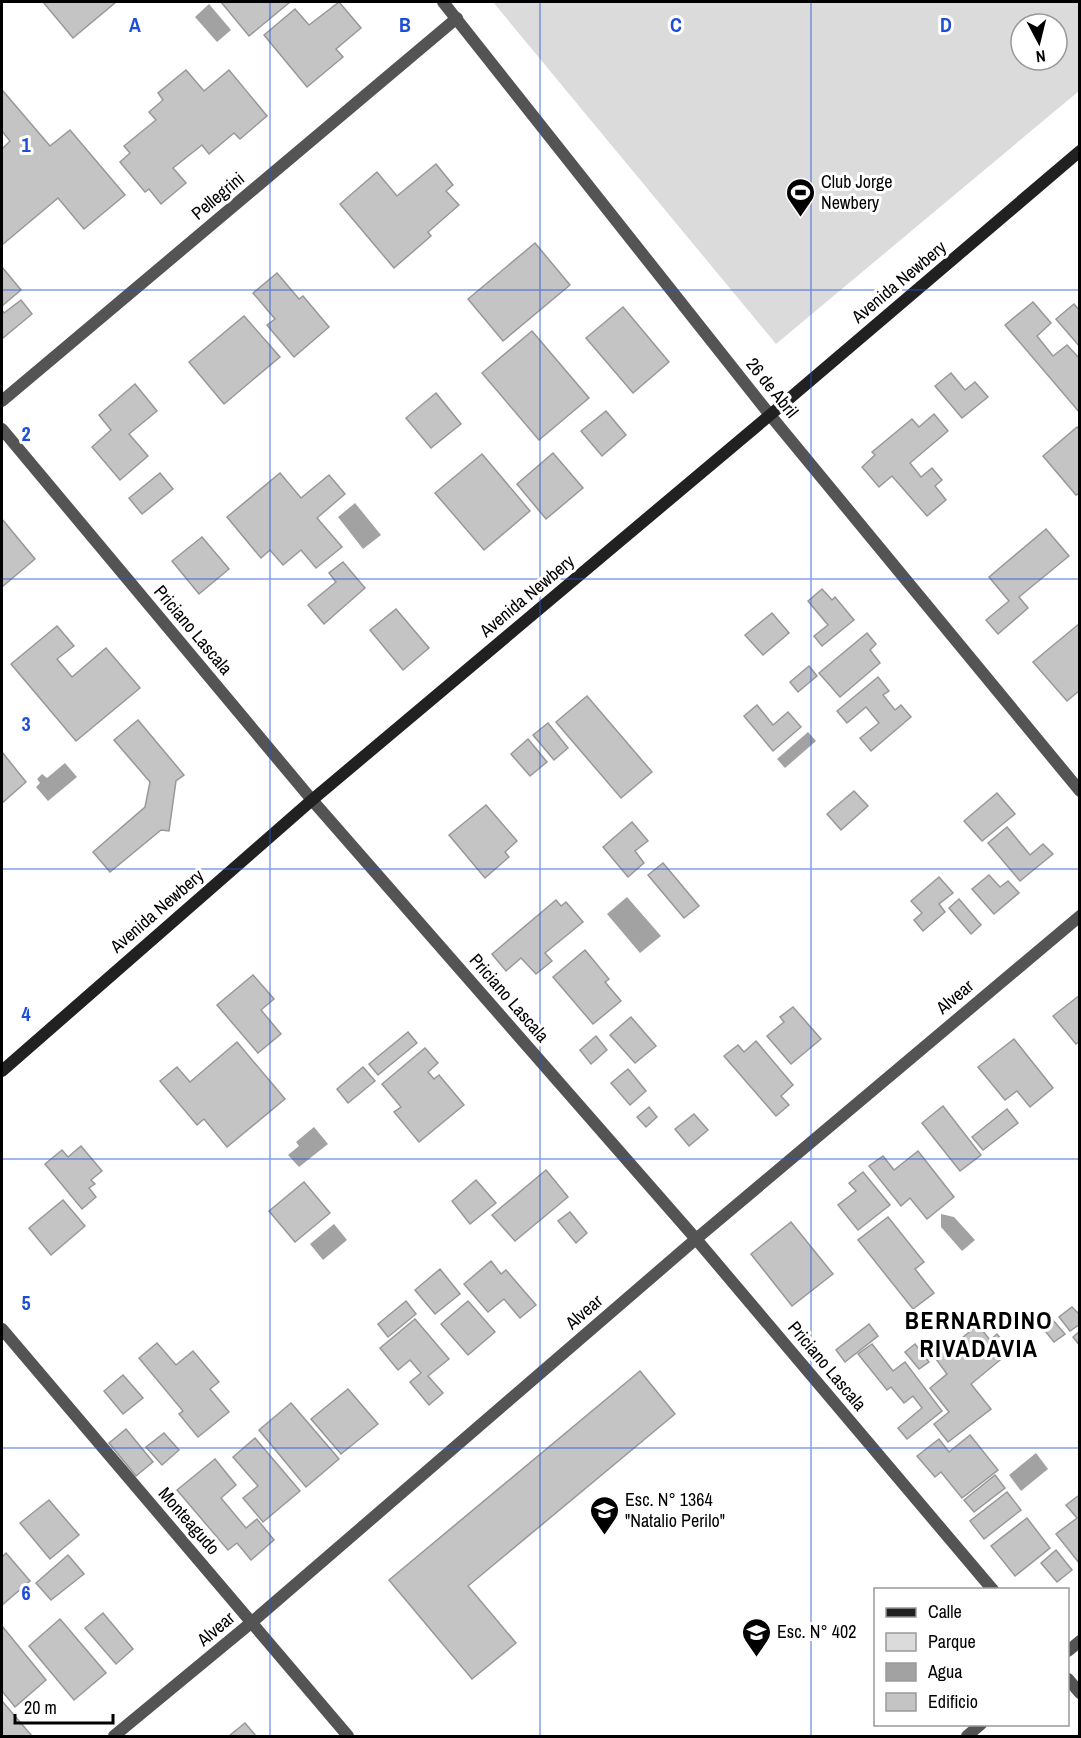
<svg xmlns="http://www.w3.org/2000/svg" width="1081" height="1738" viewBox="0 0 1081 1738" font-family="'Archivo Narrow',sans-serif">
<rect width="100%" height="100%" fill="#fff"/>
<!-- green -->
<path fill="#dbdbdb" fill-rule="evenodd" d="M493 2H1079V91L776 344ZM1021 24H1057V60H1021Z"/>
<!-- water -->
<g fill="#a2a2a2">
<polygon points="209,4 231,30 217,42 195,17"/>
<polygon points="355,503 381,535 363,549 338,517"/>
<polygon points="808,732 816,741 785,768 777,759"/>
<polygon points="65,763 77,777 48,801 36,787 40,783 37,779 42,774 47,778"/>
<polygon points="627,897 661,936 640,953 607,914"/>
<polygon points="314,1127 328,1144 299,1167 288,1155 299,1146 296,1142"/>
<polygon points="941,1214 954,1217 975,1240 962,1251 941,1227"/>
<polygon points="334,1224 347,1240 323,1260 310,1244"/>
<polygon points="1036,1453 1048,1469 1021,1491 1009,1475"/>
</g>
<!-- building -->
<g fill="#c4c4c4" stroke="#989898" stroke-width="1.5">
<polygon points="43,2 116,2 73,38"/>
<polygon points="221,2 290,2 249,36"/>
<polygon points="339,2 361,28 336,49 343,57 307,87 264,35 295,9 309,25"/>
<polygon points="186,70 204,91 229,70 267,116 240,139 234,133 209,154 202,145 173,168 186,183 161,204 149,189 145,192 120,162 130,153 124,146 156,120 149,112 163,100 158,93"/>
<polygon points="3,91 50,146 70,130 125,195 84,229 58,198 2,245 2,149 10,141 2,131 2,92"/>
<polygon points="436,164 453,185 446,191 459,205 428,232 431,236 394,268 340,204 377,172 397,196"/>
<polygon points="535,243 570,285 503,341 468,299"/>
<polygon points="2,267 21,290 2,306"/>
<polygon points="277,273 299,299 303,296 329,327 294,357 267,325 275,319 253,293"/>
<polygon points="21,300 32,314 3,338 2,335 2,310 4,313"/>
<polygon points="1033,302 1051,323 1037,336 1053,356 1067,345 1080,359 1080,413 1005,325"/>
<polygon points="1074,304 1080,311 1080,347 1056,319"/>
<polygon points="623,307 669,362 633,393 586,338"/>
<polygon points="244,316 280,357 224,404 189,362"/>
<polygon points="532,331 589,398 539,440 482,373"/>
<polygon points="951,373 965,390 975,382 988,397 962,418 935,386"/>
<polygon points="135,384 157,411 129,434 148,456 120,480 92,447 111,430 99,415"/>
<polygon points="436,393 461,424 431,448 406,418"/>
<polygon points="606,411 626,435 602,456 581,431"/>
<polygon points="934,414 948,431 910,463 921,477 932,468 942,480 935,486 946,500 927,516 892,476 879,487 862,467 875,455 872,452 912,419 919,427"/>
<polygon points="1077,427 1080,430 1080,493 1076,495 1043,456"/>
<polygon points="553,453 583,488 546,519 517,484"/>
<polygon points="482,454 530,511 484,550 435,493"/>
<polygon points="160,473 173,489 142,514 129,498"/>
<polygon points="280,473 301,498 329,475 345,494 317,518 342,547 316,568 301,550 283,565 270,550 261,558 227,517"/>
<polygon points="2,519 35,559 2,587"/>
<polygon points="1046,529 1069,556 1019,597 1028,608 998,634 986,620 1009,601 989,577"/>
<polygon points="202,537 229,569 199,594 172,561"/>
<polygon points="343,562 365,588 324,624 308,605 336,582 329,573"/>
<polygon points="822,589 832,600 835,597 854,620 822,646 814,636 828,625 808,601"/>
<polygon points="396,609 429,648 403,670 370,630"/>
<polygon points="772,613 789,633 763,655 745,635"/>
<polygon points="1080,623 1080,690 1067,701 1033,662"/>
<polygon points="57,626 74,646 57,659 72,677 106,648 140,688 76,741 11,664"/>
<polygon points="867,633 876,644 870,650 880,663 840,697 819,673"/>
<polygon points="809,666 817,676 798,692 790,682"/>
<polygon points="878,677 889,691 883,695 895,710 901,705 911,717 871,751 860,738 879,723 866,707 847,723 837,711"/>
<polygon points="587,696 652,772 621,798 556,722"/>
<polygon points="757,705 773,725 788,712 801,727 773,751 744,716"/>
<polygon points="138,720 184,775 176,781 169,831 161,830 110,872 93,852 145,807 150,782 114,740"/>
<polygon points="548,723 568,748 554,760 533,735"/>
<polygon points="528,739 547,762 530,776 511,754"/>
<polygon points="2,752 26,782 2,803"/>
<polygon points="854,791 868,806 841,830 827,814"/>
<polygon points="997,793 1015,814 982,841 964,821"/>
<polygon points="486,805 517,841 505,852 509,857 485,878 449,835"/>
<polygon points="632,822 648,841 635,851 644,863 628,877 603,847"/>
<polygon points="1007,827 1030,855 1043,844 1053,854 1020,881 988,843"/>
<polygon points="663,863 699,906 684,918 648,875"/>
<polygon points="989,875 1000,887 1008,881 1019,893 994,914 972,889"/>
<polygon points="939,877 953,893 939,904 945,912 923,931 914,920 922,913 911,901"/>
<polygon points="959,899 981,925 971,934 949,908"/>
<polygon points="556,900 561,906 566,902 583,922 545,953 552,961 536,974 521,958 506,971 492,954"/>
<polygon points="585,950 609,979 605,982 621,1001 593,1024 553,977"/>
<polygon points="253,975 274,999 261,1010 281,1034 258,1053 217,1005"/>
<polygon points="1080,995 1080,1041 1076,1044 1053,1016"/>
<polygon points="793,1007 821,1039 791,1064 767,1036 784,1022 780,1017"/>
<polygon points="631,1017 656,1046 635,1063 610,1035"/>
<polygon points="408,1032 417,1043 378,1075 369,1064"/>
<polygon points="596,1036 607,1050 591,1064 580,1050"/>
<polygon points="1014,1039 1053,1088 1030,1107 1017,1091 1005,1100 978,1067"/>
<polygon points="756,1041 793,1085 781,1096 789,1105 776,1116 724,1056 738,1045 744,1052"/>
<polygon points="237,1042 285,1099 227,1147 204,1119 197,1125 160,1081 177,1067 190,1082"/>
<polygon points="425,1048 438,1063 428,1072 434,1079 439,1075 464,1105 419,1142 394,1112 401,1107 382,1084"/>
<polygon points="363,1067 375,1081 348,1103 337,1089"/>
<polygon points="628,1069 646,1091 630,1105 611,1083"/>
<polygon points="943,1106 981,1155 960,1171 922,1123"/>
<polygon points="649,1107 657,1117 646,1127 637,1117"/>
<polygon points="1007,1109 1018,1123 983,1150 972,1137"/>
<polygon points="694,1114 708,1130 689,1146 675,1129"/>
<polygon points="81,1146 102,1171 91,1180 95,1184 89,1188 96,1197 82,1209 45,1164 62,1150 68,1157"/>
<polygon points="918,1151 954,1197 927,1219 910,1198 901,1206 869,1166 883,1156 894,1170"/>
<polygon points="546,1170 568,1197 515,1241 492,1215"/>
<polygon points="863,1172 890,1205 858,1230 838,1205 856,1191 849,1183"/>
<polygon points="476,1180 496,1203 470,1224 452,1201"/>
<polygon points="304,1182 330,1213 295,1242 269,1211"/>
<polygon points="63,1200 85,1226 51,1255 29,1228"/>
<polygon points="570,1212 587,1233 576,1243 558,1221"/>
<polygon points="888,1217 924,1262 915,1269 934,1293 913,1309 858,1240"/>
<polygon points="791,1222 833,1274 792,1306 751,1254"/>
<polygon points="491,1261 501,1274 506,1270 536,1305 520,1318 504,1299 488,1312 464,1284"/>
<polygon points="440,1269 460,1294 435,1314 415,1290"/>
<polygon points="406,1301 416,1314 388,1337 378,1324"/>
<polygon points="468,1301 495,1332 468,1355 441,1324"/>
<polygon points="1072,1307 1080,1315 1080,1324 1070,1331 1059,1317"/>
<polygon points="415,1319 449,1359 428,1376 443,1393 429,1405 410,1382 421,1373 410,1360 398,1370 380,1348"/>
<polygon points="1052,1319 1065,1334 1054,1342 1042,1327"/>
<polygon points="869,1324 878,1336 845,1362 836,1350"/>
<polygon points="978,1325 990,1340 997,1334 1011,1351 971,1384 991,1409 948,1442 934,1424 949,1412 930,1388 947,1374 936,1359"/>
<polygon points="1080,1331 1080,1346 1073,1337"/>
<polygon points="157,1343 176,1365 193,1351 219,1382 210,1389 229,1412 198,1437 179,1414 183,1411 139,1358"/>
<polygon points="872,1344 893,1371 905,1362 942,1411 907,1439 898,1428 922,1408 913,1396 904,1403 891,1387 887,1390 858,1354"/>
<polygon points="915,1344 929,1362 919,1369 905,1352"/>
<polygon points="640,1371 675,1414 468,1586 516,1643 472,1679 389,1580"/>
<polygon points="123,1375 143,1398 123,1414 104,1391"/>
<polygon points="348,1389 378,1424 341,1454 311,1419"/>
<polygon points="291,1403 339,1459 306,1487 259,1430"/>
<polygon points="126,1429 153,1462 136,1476 109,1443"/>
<polygon points="164,1433 179,1450 162,1465 146,1447"/>
<polygon points="970,1435 998,1470 962,1498 941,1472 935,1477 917,1456 939,1439 949,1452"/>
<polygon points="255,1438 300,1491 263,1522 243,1498 258,1486 233,1457"/>
<polygon points="215,1459 236,1485 221,1498 246,1528 257,1519 274,1540 251,1560 237,1543 228,1550 177,1490"/>
<polygon points="995,1475 1005,1488 974,1512 964,1500"/>
<polygon points="1007,1492 1021,1510 984,1539 970,1521"/>
<polygon points="1078,1496 1080,1499 1080,1564 1056,1534 1077,1518 1066,1505"/>
<polygon points="49,1500 79,1535 50,1559 20,1523"/>
<polygon points="1027,1518 1050,1548 1015,1576 991,1546"/>
<polygon points="1056,1550 1072,1570 1057,1582 1041,1563"/>
<polygon points="6,1553 30,1581 2,1605 2,1557"/>
<polygon points="68,1555 84,1574 51,1600 36,1583"/>
<polygon points="103,1613 133,1649 116,1664 85,1628"/>
<polygon points="60,1619 106,1673 74,1700 29,1646"/>
<polygon points="2,1626 46,1680 15,1707 2,1691"/>
<polygon points="2,1701 32,1736 2,1736"/>
<polygon points="245,1723 256,1736 229,1736"/>
</g>
<g fill="none" stroke-linecap="round" stroke-linejoin="round">
<!-- minor -->
<g stroke="#545454" stroke-width="12">
<polyline points="443,2 770,415 1080,791"/>
<polyline points="2,401 457,18"/>
<polyline points="2,429 312,800 696,1239 993,1590"/>
<polyline points="2,1329 348,1736"/>
<polyline points="1068,1651 1080,1641"/>
<polyline points="1068,1679 1080,1693"/>
<polyline points="114,1736 252,1622 696,1239 1080,916"/>
<polyline points="967,1736 981,1724"/>
</g>
<!-- secondary -->
<polyline stroke="#212121" stroke-width="12" points="2,1071 312,800 770,415 1080,151"/>
</g>
<!-- grid -->
<path fill="none" stroke="#1d4ed8" stroke-width="1.5" stroke-opacity="0.55" d="M270 2V1736M540 2V1736M811 2V1736M2 290H1080M2 579H1080M2 869H1080M2 1159H1080M2 1448H1080"/>
<!-- icons -->
<defs>
<symbol id="stadium-pin" viewBox="-11 -11 22 30"><path d="M0 17L-7.5 6A9.5 9.5 0 1 1 7.5 6Z" fill="#000" stroke="#fff"/><path d="M0-5a6.5 5 0 1 0 0 10a6.5 5 0 1 0 0-10ZM-3.5-1.8h7v3.6h-7Z" fill="#fff"/></symbol>
<symbol id="school-pin" viewBox="-11 -11 22 30"><path d="M0 17L-7.5 6A9.5 9.5 0 1 1 7.5 6Z" fill="#000" stroke="#fff"/><path d="M0-5L7-2L0 1L-7-2ZM-4 1L0 2.5L4 1V4Q0 6-4 4Z" fill="#fff"/></symbol>
</defs>
<g fill-rule="evenodd">
<use href="#stadium-pin" x="784" y="176" width="33" height="45"/>
<use href="#school-pin" x="588" y="1494" width="33" height="45"/>
<use href="#school-pin" x="740" y="1616" width="33" height="45"/>
</g>
<g text-anchor="middle" stroke-width="6" stroke-linejoin="round" paint-order="stroke">
<!-- poi labels -->
<g font-size="18" fill="#000" stroke="#fff" text-anchor="start">
<text x="821" y="188">Club Jorge<tspan x="821" dy="21">Newbery</tspan></text>
<text x="625" y="1506">Esc. N° 1364<tspan x="625" dy="21">"Natalio Perilo"</tspan></text>
<text x="777" y="1638">Esc. N° 402</text>
</g>
<!-- street labels -->
<g font-size="18" fill="#000" stroke="#fff">
<text transform="translate(218 196) rotate(-40)" y="6">Pellegrini</text>
<text transform="translate(899 282) rotate(-40)" y="6">Avenida Newbery</text>
<text transform="translate(772 388) rotate(51)" y="6">26 de Abril</text>
<text transform="translate(527 596) rotate(-40)" y="6">Avenida Newbery</text>
<text transform="translate(193 630) rotate(50)" y="6">Priciano Lascala</text>
<text transform="translate(157 911) rotate(-41)" y="6">Avenida Newbery</text>
<text transform="translate(955 997) rotate(-40)" y="6">Alvear</text>
<text transform="translate(509 998) rotate(49)" y="6">Priciano Lascala</text>
<text transform="translate(584 1312) rotate(-41)" y="6">Alvear</text>
<text transform="translate(827 1366) rotate(50)" y="6">Priciano Lascala</text>
<text transform="translate(189 1521) rotate(49)" y="6">Monteagudo</text>
<text transform="translate(216 1629) rotate(-40)" y="6">Alvear</text>
</g>
<!-- district labels -->
<g font-size="24" font-weight="bold" letter-spacing="1.5" fill="#000" stroke="#fff">
<text x="979" y="1329">BERNARDINO<tspan x="979" dy="28">RIVADAVIA</tspan></text>
</g>
</g>
<g font-size="20" text-anchor="middle" font-weight="bold" fill="#1d4ed8" stroke="#fff" stroke-width="6" stroke-linejoin="round" paint-order="stroke">
<text x="135" y="32">A</text>
<text x="405" y="32">B</text>
<text x="676" y="32">C</text>
<text x="946" y="32">D</text>
<text x="26" y="152">1</text>
<text x="26" y="441">2</text>
<text x="26" y="731">3</text>
<text x="26" y="1021">4</text>
<text x="26" y="1310">5</text>
<text x="26" y="1600">6</text>
</g>
<!-- border -->
<rect width="1081" height="1738" fill="none" stroke="#000000" stroke-width="6"/>
<!-- legend -->
<rect x="874" y="1588" width="195" height="138" fill="#ffffff" stroke="#999999" stroke-width="1.5"/>
<rect x="886" y="1608" width="30" height="9" fill="#212121" stroke="#999999" stroke-width="1.5"/>
<text x="928" y="1618" font-size="18" fill="#000000">Calle</text>
<rect x="886" y="1633" width="30" height="18" fill="#dbdbdb" stroke="#999999" stroke-width="1.5"/>
<text x="928" y="1648" font-size="18" fill="#000000">Parque</text>
<rect x="886" y="1663" width="30" height="18" fill="#a2a2a2" stroke="#999999" stroke-width="1.5"/>
<text x="928" y="1678" font-size="18" fill="#000000">Agua</text>
<rect x="886" y="1693" width="30" height="18" fill="#c4c4c4" stroke="#999999" stroke-width="1.5"/>
<text x="928" y="1708" font-size="18" fill="#000000">Edificio</text>
<!-- north arrow -->
<g transform="translate(1039 42) rotate(173)"><circle r="28" fill="#ffffff" stroke="#999999" stroke-width="1.5"/>
<path d="M0-4.5L10 22L0 15L-10 22Z" fill="#000000"/>
<text y="-9" font-size="16" font-weight="bold" text-anchor="middle" fill="#000000">N</text>
</g>
<!-- scale -->
<path d="M15 1714v9h98v-9" fill="none" stroke="#000000" stroke-width="3"/>
<text x="24" y="1714" font-size="18" fill="#000000" stroke="#ffffff" stroke-width="4.5" paint-order="stroke">20 m</text>
</svg>
